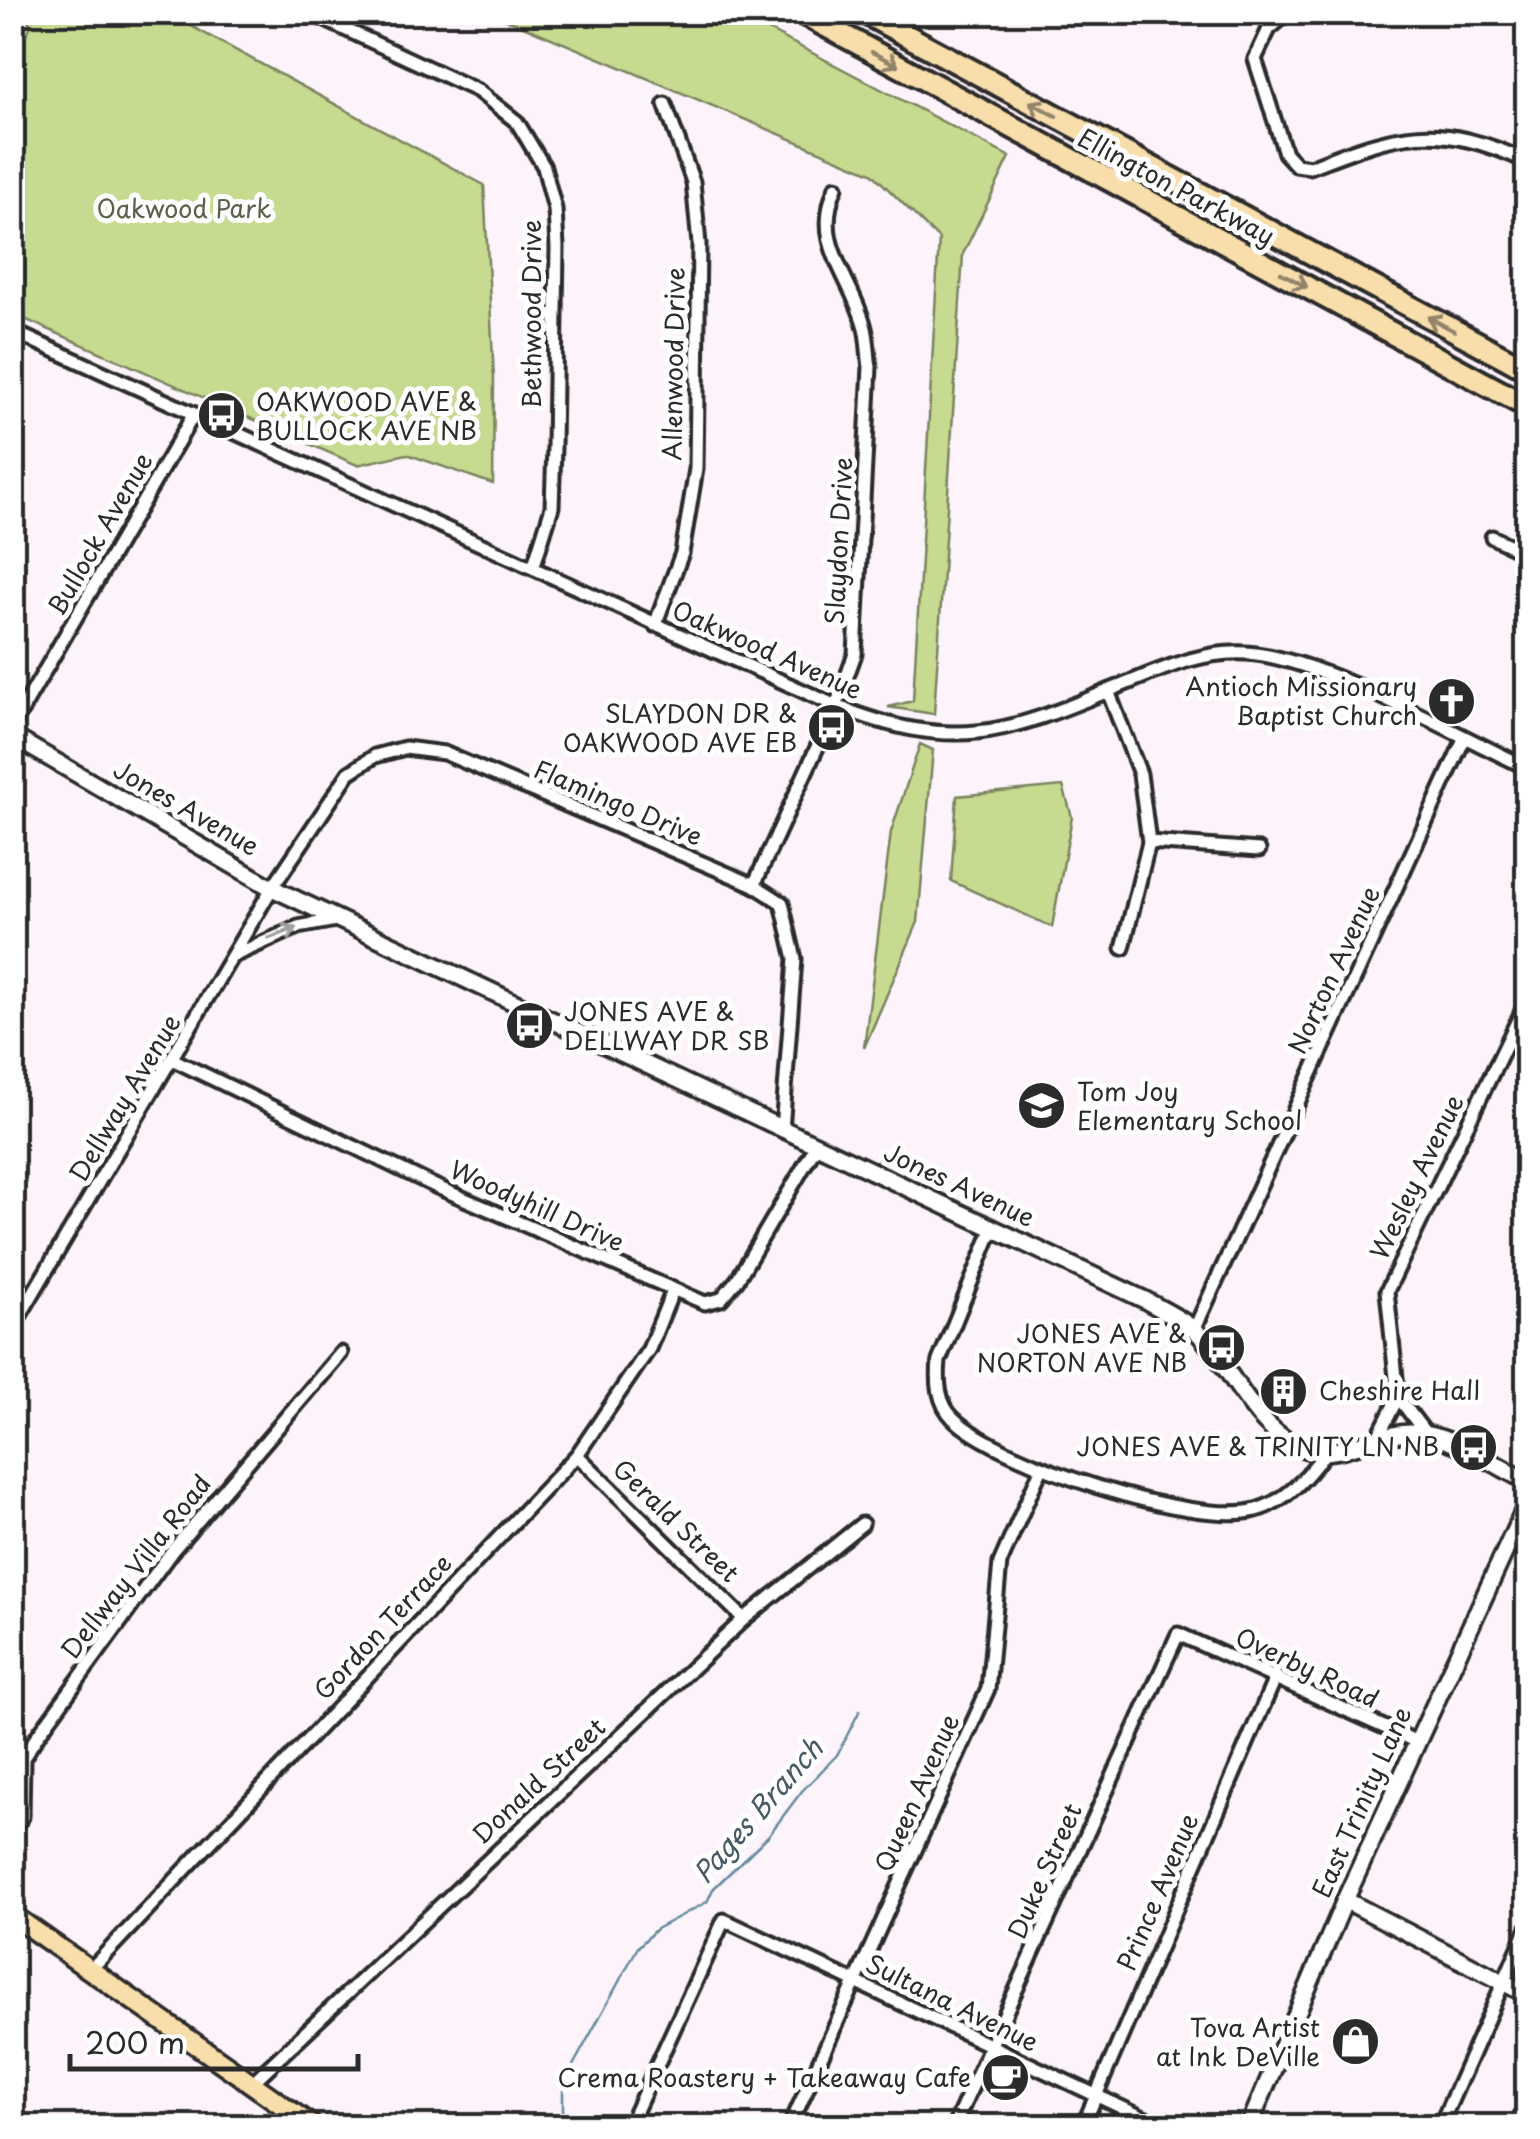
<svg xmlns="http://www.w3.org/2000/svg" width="1540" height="2139" viewBox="0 0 1540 2139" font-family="'Playpen Sans',sans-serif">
<rect width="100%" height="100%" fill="#fdf3fb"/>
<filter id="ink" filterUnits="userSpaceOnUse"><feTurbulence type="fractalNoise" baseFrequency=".01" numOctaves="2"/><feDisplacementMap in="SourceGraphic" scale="20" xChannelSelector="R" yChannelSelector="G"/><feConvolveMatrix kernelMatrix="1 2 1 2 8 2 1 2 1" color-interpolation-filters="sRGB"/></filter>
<g filter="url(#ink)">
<!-- green -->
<g fill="#c7db90" stroke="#79835e" stroke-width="2.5">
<polygon points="23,13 167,13 484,185 494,379 493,484 407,454 357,465 13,314 12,34 20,48 31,25"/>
<polygon points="492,13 736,13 1010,157 963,254 934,714 888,707 913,701 939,239 872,173"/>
<polygon points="920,744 933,750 918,922 864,1048 891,832"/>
<polygon points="1063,786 1072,817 1052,927 951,881 957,796"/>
</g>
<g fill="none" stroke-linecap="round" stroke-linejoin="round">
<!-- stream -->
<polyline stroke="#648a9e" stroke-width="2.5" points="563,2126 563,2084 638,1947 656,1929 707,1902 713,1889 768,1836 802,1791 837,1755 860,1710"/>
<defs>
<g id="street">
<polyline points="308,12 478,91 517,122 544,167 555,209 557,247 554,447 552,507 533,568"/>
<path d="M1289 12 1269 29 1255 59 1285 153 1296 165 1310 167C1398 132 1438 120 1528 162"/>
<path d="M12 331 836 706C965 757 1014 729 1135 680 1172 665 1206 651 1246 653 1320 657 1456 735 1528 768"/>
<polyline points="1492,537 1528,554"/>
<polyline points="655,625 682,553 696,469 699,244 693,182 665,104"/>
<polyline points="1108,691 1140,774 1149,842 1123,948"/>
<polyline points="12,727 194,414"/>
<polyline points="1149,842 1259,850"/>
<path d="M754 885 836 706 855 654 870 367C868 355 868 340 865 328 852 276 811 244 836 187"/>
<polyline points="233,956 298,927 336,920"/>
<polyline points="174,1060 437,1187 705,1303 721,1299 737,1280 816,1146"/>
<path d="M993 1228 939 1361C937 1382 938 1403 953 1418 999 1463 1194 1527 1256 1510 1287 1501 1306 1478 1325 1453"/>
<polyline points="12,1329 272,888 349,773 375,756 405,748 444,753 754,885 782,903 795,959 782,1130"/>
<polyline points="1194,1330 1464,739"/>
<polyline points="1426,1434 1398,1397 1387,1291 1528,999"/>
<polyline points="1378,1437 1398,1397"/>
<polyline points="577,1455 744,1619"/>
<polyline points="12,1830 22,1817 23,1758 38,1735 172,1551 341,1353"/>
<polyline points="91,1969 577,1455 649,1349 673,1290"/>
<polyline points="254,2081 744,1619 862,1524"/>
<polyline points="629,2126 724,1920 1161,2126"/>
<polyline points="790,2126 988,1689 1000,1563 1042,1467"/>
<polyline points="954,2126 1178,1634 1417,1742"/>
<polyline points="1083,2126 1276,1676"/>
<polyline points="1440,2126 1528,1927"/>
</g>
<g id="secondary">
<path d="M12 736 272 888 1145 1300C1162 1310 1183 1319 1197 1332 1230 1365 1249 1419 1291 1443 1337 1470 1376 1426 1423 1434 1457 1439 1497 1466 1528 1482"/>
<polyline points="1345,1900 1528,1995"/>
<polyline points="1249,2126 1345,1900 1528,1501"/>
</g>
<polyline id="primary" points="12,1915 312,2126"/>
<g id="highway">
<polyline points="800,12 1528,407"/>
<polyline points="863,12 1528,370"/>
</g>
</defs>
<!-- street casing -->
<use href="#street" stroke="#2b2b2b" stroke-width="19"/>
<!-- secondary casing -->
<use href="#secondary" stroke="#2b2b2b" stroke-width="22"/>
<!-- primary casing -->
<use href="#primary" stroke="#2b2b2b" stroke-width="25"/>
<!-- highway casing -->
<use href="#highway" stroke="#2b2b2b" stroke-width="28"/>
<!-- street -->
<use href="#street" stroke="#fff" stroke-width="11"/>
<!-- secondary -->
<use href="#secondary" stroke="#fff" stroke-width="15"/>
<!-- primary -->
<use href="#primary" stroke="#f8deab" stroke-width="18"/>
<!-- highway -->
<use href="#highway" stroke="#f8deab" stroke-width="20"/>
</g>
<!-- one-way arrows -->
<defs><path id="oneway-shaft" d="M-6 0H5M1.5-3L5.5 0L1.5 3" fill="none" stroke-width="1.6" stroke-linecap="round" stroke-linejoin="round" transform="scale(2.5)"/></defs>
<g stroke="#92846b">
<use href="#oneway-shaft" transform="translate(885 59) rotate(28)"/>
<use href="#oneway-shaft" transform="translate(1043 109) rotate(-152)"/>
<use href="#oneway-shaft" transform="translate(1294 280) rotate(29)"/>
<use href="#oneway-shaft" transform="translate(1441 324) rotate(-152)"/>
</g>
<use stroke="#a0a0a0" href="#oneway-shaft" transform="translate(283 933) rotate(-21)"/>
</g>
<!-- icons -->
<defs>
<symbol id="bus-disc" viewBox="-11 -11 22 22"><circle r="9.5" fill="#2b2b2b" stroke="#fff"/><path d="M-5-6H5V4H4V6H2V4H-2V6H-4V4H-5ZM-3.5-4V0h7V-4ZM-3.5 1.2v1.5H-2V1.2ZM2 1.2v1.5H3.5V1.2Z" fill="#fff"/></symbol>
<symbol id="church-disc" viewBox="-11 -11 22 22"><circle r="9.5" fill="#2b2b2b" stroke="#fff"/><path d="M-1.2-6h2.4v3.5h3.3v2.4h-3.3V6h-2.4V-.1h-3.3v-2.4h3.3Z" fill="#fff"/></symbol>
<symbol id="school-disc" viewBox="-11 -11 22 22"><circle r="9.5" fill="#2b2b2b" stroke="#fff"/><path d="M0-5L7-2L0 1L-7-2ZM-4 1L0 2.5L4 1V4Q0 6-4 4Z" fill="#fff"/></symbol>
<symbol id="building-disc" viewBox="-11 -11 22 22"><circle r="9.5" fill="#2b2b2b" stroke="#fff"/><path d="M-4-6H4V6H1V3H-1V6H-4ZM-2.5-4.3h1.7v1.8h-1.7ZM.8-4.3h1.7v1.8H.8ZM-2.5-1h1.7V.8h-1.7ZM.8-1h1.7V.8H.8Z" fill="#fff"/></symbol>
<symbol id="shop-disc" viewBox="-11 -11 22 22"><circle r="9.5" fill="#2b2b2b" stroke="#fff"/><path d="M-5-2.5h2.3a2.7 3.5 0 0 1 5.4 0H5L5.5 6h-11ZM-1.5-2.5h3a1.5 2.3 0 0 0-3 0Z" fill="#fff"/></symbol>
<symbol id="cafe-disc" viewBox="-11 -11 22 22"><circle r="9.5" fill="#2b2b2b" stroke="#fff"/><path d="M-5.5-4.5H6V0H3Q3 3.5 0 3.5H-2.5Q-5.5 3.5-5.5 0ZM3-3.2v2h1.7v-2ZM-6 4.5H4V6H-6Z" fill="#fff"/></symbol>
</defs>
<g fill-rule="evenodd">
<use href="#bus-disc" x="194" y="388" width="55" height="55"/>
<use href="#church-disc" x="1424" y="674" width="55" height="55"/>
<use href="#bus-disc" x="804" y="700" width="55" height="55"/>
<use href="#bus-disc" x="502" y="998" width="55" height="55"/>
<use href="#school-disc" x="1014" y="1078" width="55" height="55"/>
<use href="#bus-disc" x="1194" y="1320" width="55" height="55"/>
<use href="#building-disc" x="1256" y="1364" width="55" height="55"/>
<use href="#bus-disc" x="1446" y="1420" width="55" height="55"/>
<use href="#shop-disc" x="1328" y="2014" width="55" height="55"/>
<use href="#cafe-disc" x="978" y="2050" width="55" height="55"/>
</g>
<g text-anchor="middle" stroke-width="10" stroke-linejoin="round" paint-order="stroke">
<!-- street labels -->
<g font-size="25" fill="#2b2b2b" stroke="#fff">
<text transform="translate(1176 187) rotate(28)" y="9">Ellington Parkway</text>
<text transform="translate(532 314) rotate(-90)" y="9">Bethwood Drive</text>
<text transform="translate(674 364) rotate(-89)" y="9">Allenwood Drive</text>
<text transform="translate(100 534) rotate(-60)" y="9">Bullock Avenue</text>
<text transform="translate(839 541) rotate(-87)" y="9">Slaydon Drive</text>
<text transform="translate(767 650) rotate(24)" y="9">Oakwood Avenue</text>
<text transform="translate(618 803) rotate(23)" y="9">Flamingo Drive</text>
<text transform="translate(186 808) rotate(30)" y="9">Jones Avenue</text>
<text transform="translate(1334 970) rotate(-65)" y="9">Norton Avenue</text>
<text transform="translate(125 1098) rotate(-59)" y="9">Dellway Avenue</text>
<text transform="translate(1417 1177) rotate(-64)" y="9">Wesley Avenue</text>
<text transform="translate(959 1185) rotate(25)" y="9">Jones Avenue</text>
<text transform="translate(537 1206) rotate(24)" y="9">Woodyhill Drive</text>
<text transform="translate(676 1521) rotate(44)" y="9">Gerald Street</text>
<text transform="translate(136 1567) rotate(-52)" y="9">Dellway Villa Road</text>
<text transform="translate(383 1627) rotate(-47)" y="9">Gordon Terrace</text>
<text transform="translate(1307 1668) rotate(25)" y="9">Overby Road</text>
<text transform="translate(539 1781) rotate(-43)" y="9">Donald Street</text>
<text transform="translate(917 1793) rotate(-66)" y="9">Queen Avenue</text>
<text transform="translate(1362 1802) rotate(-66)" y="9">East Trinity Lane</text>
<text transform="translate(1045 1871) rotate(-66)" y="9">Duke Street</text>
<text transform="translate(1158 1892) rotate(-67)" y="9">Prince Avenue</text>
<text transform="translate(952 2003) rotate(26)" y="9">Sultana Avenue</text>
</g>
<!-- park labels -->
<g font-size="25" fill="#5a6049" stroke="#fff">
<text x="184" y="218">Oakwood Park</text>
</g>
<!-- poi labels -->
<g font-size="25" fill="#2b2b2b" stroke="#fff" text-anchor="end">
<text x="256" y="411" text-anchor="start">OAKWOOD AVE &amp;<tspan x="256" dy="29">BULLOCK AVE NB</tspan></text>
<text x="1417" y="696">Antioch Missionary<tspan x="1417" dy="29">Baptist Church</tspan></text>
<text x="797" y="723">SLAYDON DR &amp;<tspan x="797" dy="29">OAKWOOD AVE EB</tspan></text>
<text x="564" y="1021" text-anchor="start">JONES AVE &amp;<tspan x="564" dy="29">DELLWAY DR SB</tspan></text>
<text x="1077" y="1101" text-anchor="start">Tom Joy<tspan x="1077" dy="29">Elementary School</tspan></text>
<text x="1187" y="1343">JONES AVE &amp;<tspan x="1187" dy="29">NORTON AVE NB</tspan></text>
<text x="1319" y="1400" text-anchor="start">Cheshire Hall</text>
<text x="1439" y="1456">JONES AVE &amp; TRINITY LN NB</text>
<text x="1320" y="2037">Tova Artist<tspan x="1320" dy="29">at Ink DeVille</tspan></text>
<text x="971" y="2087">Crema Roastery + Takeaway Cafe</text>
</g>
<!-- water labels -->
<g font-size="28" font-style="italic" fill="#485b65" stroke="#fff">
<text transform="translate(758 1811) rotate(-49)" y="10">Pages Branch</text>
</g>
</g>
<!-- margin -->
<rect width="1540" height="2139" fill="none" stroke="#fff" stroke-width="50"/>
<rect x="25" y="25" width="1490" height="2089" fill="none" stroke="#2b2b2b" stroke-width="4" filter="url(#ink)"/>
<!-- scale -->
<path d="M70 2054v15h288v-15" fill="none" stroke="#2b2b2b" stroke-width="5"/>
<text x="85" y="2054" font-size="30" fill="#2b2b2b" stroke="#ffffff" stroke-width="8" paint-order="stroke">200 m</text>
</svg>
